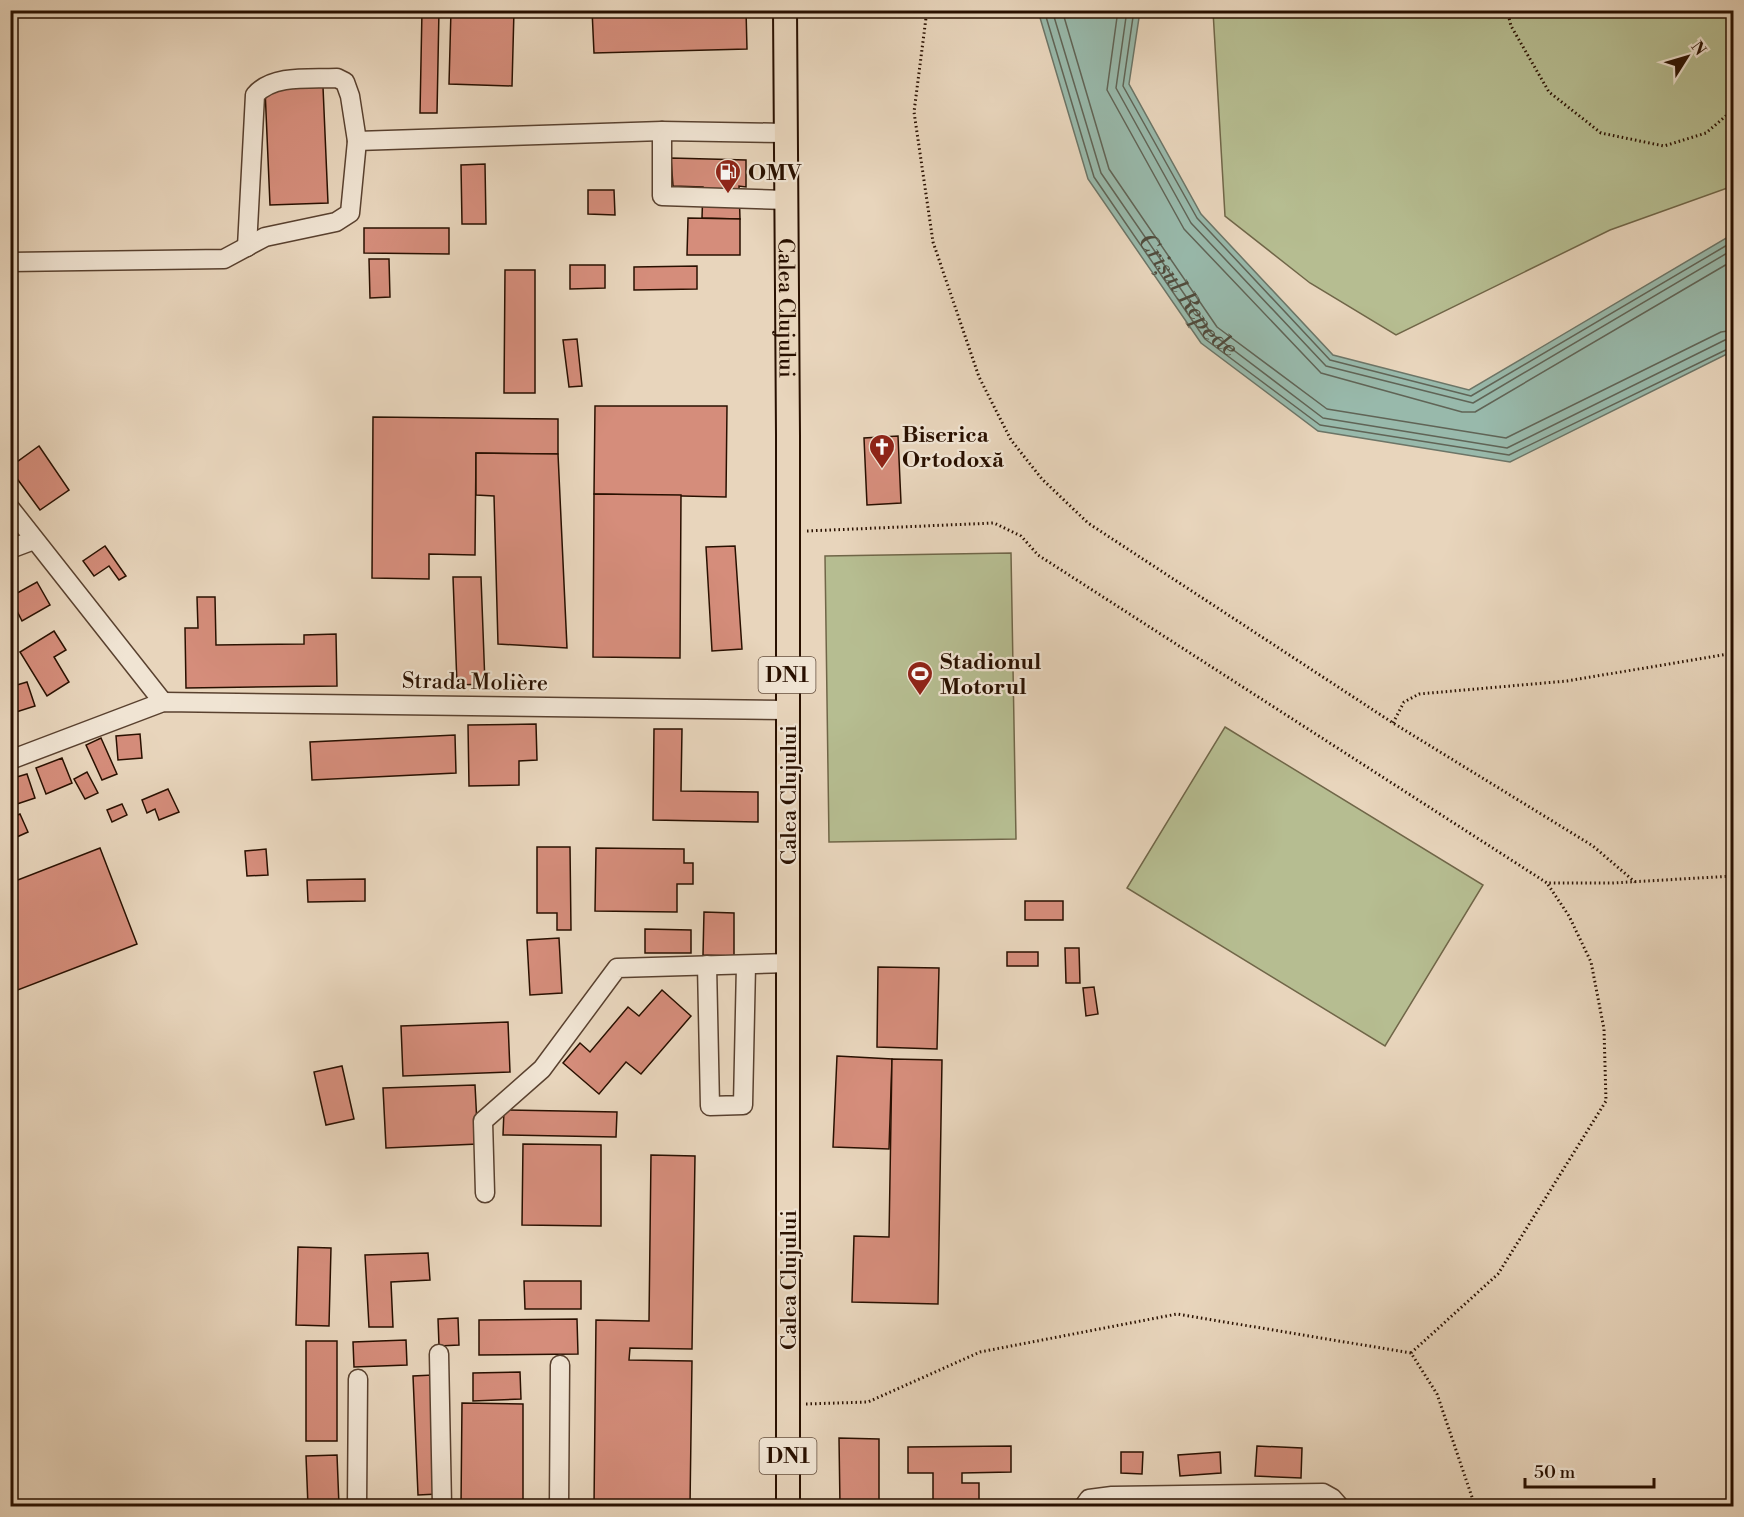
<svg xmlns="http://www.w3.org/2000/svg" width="1744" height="1517" viewBox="0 0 1744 1517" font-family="'Libre Bodoni',serif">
<rect width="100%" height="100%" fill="#e8d5bc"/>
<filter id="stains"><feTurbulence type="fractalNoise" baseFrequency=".00333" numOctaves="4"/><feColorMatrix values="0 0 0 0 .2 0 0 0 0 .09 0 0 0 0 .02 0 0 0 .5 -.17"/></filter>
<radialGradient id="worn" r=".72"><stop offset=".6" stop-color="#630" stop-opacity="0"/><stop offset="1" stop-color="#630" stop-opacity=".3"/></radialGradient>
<!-- green -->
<g fill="#b6bd91" stroke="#706648" stroke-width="1.5">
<polygon points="1213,11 1733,11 1733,186 1610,230 1396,335 1310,283 1225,216"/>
<polygon points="1011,553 1016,839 829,842 825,556"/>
<polygon points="1225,727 1483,885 1385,1046 1127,888"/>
</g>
<!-- water -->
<polygon fill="#98b9ab" stroke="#6c7567" stroke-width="1.5" points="1038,11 1140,11 1129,84 1201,214 1333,355 1469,390 1733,234 1733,351 1510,462 1318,431 1201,343 1088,179"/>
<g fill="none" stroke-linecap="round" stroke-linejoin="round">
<!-- shore -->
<g stroke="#606456" stroke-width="1.5">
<polyline points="1044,10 1094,177 1205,339 1320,425 1509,455 1734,346"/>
<path id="s1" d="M1052 10 1101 173 1211 333 1323 418 1507 448 1725 340 1734 339"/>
<polyline points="1062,10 1109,169 1217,327 1327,409 1506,438 1721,332 1734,330"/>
<polyline points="1118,10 1107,90 1184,229 1321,373 1462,412 1475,412 1734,260"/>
<polyline points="1127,10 1116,88 1191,223 1326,366 1473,403 1734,249"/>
<polyline points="1134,10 1123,86 1197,218 1330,360 1471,396 1734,241"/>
</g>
</g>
<!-- building -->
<g fill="#d58d7b" stroke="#291000" stroke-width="1.5">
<polygon points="422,10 439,10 437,113 420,113"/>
<polygon points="451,10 514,10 512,86 449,84"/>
<polygon points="592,10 746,10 747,49 594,53"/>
<polygon points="323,87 328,203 270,205 265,89"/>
<polygon points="671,158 746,160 746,187 739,186 740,219 702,218 703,187 673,186"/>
<polygon points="485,164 486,224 462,224 461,165"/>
<polygon points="588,190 614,190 615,215 588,214"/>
<polygon points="688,218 740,219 740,255 687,255"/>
<polygon points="364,228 449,228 449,254 364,253"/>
<polygon points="369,259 389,259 390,297 370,298"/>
<polygon points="570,265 605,265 605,288 570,289"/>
<polygon points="697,266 697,289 634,290 634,267"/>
<polygon points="505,270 535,270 535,393 504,393"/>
<polygon points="577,339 582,386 569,387 563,340"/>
<polygon points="595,406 727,406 726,497 594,494"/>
<polygon points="373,417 558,419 558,454 476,453 475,555 429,554 429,579 372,578"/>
<polygon points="898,436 901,503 867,505 864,438"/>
<polygon points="39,446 69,490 40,510 10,469 10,467"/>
<polygon points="476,453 558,454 567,648 498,644 494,496 476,495"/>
<polygon points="594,494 681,495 680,658 593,657"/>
<polygon points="105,546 126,576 119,580 109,566 94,576 83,561"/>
<polygon points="735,546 742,649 712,651 706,547"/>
<polygon points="453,577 481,577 485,684 457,685"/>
<polygon points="37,582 50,605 22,621 10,597"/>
<polygon points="197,597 215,597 216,645 304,644 304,635 336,634 337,686 186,688 185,628 198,628"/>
<polygon points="54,631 66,650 54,657 69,682 47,696 20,652"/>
<polygon points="27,682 35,706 10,714 10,687"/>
<polygon points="536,724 537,760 519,761 519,785 469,786 468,725"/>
<polygon points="654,729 682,729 681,791 758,792 758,822 653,820"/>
<polygon points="140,734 142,758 118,760 116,736"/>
<polygon points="455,735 456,773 312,780 310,742"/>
<polygon points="101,738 117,774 102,780 86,745"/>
<polygon points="62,758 72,783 46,794 36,768"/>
<polygon points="87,772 98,793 85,799 74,779"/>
<polygon points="27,774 35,798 17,804 10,779"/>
<polygon points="168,789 179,812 159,820 155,809 147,813 142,800"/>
<polygon points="122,804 127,815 112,822 107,810"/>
<polygon points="20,814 28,832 10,840 10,818"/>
<polygon points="537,847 570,847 571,930 557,930 557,913 537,913"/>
<polygon points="100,848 137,944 10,993 10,883"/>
<polygon points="596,848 684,849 684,863 693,863 693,884 677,884 677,912 595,911"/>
<polygon points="266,849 268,875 247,876 245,851"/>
<polygon points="365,879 365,901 308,902 307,880"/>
<rect x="1025" y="901" width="38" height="19"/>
<polygon points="704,912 734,913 734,956 703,955"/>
<polygon points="645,929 691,930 691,953 645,953"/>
<polygon points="559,938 562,993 530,995 527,940"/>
<polygon points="1065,948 1079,948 1080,983 1066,983"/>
<rect x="1007" y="952" width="31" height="14"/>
<polygon points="878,967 939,968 937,1049 877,1047"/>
<polygon points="1094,987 1098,1014 1086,1016 1083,988"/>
<polygon points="662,990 691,1016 641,1074 626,1062 599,1094 563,1063 580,1043 590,1052 628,1007 639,1016"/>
<polygon points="508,1022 510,1072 403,1076 401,1026"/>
<polygon points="837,1056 892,1059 889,1149 833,1147"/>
<polygon points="892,1059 942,1060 938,1304 852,1302 854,1236 889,1237"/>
<polygon points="342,1066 354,1119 326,1125 314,1072"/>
<polygon points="475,1085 478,1144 386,1148 383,1088"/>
<polygon points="504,1110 617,1112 616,1137 503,1135"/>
<polygon points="523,1144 601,1145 601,1226 522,1225"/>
<polygon points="651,1155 695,1156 692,1349 630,1348 629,1360 692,1361 690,1506 594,1506 596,1320 649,1321"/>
<polygon points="298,1247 331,1248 329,1326 296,1325"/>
<polygon points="428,1253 430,1280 391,1282 393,1327 369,1327 365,1255"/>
<polygon points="524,1281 581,1281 581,1309 525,1309"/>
<polygon points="458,1318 459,1345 439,1346 438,1319"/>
<polygon points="577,1319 578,1354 479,1355 479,1320"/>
<polygon points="406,1340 407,1365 354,1367 353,1342"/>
<rect x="306" y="1341" width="31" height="100"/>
<polygon points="520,1372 521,1399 473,1401 473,1373"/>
<polygon points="433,1375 438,1494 418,1495 413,1376"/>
<polygon points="462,1403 523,1404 523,1506 461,1506"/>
<polygon points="839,1438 879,1439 879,1506 840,1506"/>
<polygon points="1011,1446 1011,1472 962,1473 962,1483 979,1483 979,1503 933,1503 933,1473 908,1473 908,1447"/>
<polygon points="1257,1446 1302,1448 1301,1478 1255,1476"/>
<polygon points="1121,1452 1143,1452 1142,1474 1121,1473"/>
<polygon points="1220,1452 1221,1473 1180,1476 1178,1455"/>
<polygon points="337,1455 339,1506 308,1506 306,1456"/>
<polygon points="1302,1499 1302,1506 1105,1506 1105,1501"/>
</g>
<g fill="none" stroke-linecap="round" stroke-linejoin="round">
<defs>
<g id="minor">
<polyline points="662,131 662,196 786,200"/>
<path d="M247 247 255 95C273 74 311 79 337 78L345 82 350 96 357 141"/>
<polyline points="10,262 224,259 265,237 336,222 350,213 357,141 662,131 785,133"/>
<polyline points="10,508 163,702"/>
<polyline points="10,549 34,540"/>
<polyline points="10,760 163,702 787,710"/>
<polyline points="707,965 710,1106 743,1105 746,965"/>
<polyline points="485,1193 483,1121 542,1069 617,968 789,963"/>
<polyline points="439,1354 442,1506"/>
<polyline points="357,1506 358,1379"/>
<polyline points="559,1506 560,1365"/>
<polyline points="1084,1506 1089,1499 1112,1496 1323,1493 1332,1498 1339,1506"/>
</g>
<g id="major">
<path id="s2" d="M785 10 788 435V1506"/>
</g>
</defs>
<!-- minor casing -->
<use href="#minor" stroke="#59412f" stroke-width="21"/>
<!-- major casing -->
<use href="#major" stroke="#291000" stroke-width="26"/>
<!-- path -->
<g stroke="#291000" stroke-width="3" stroke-dasharray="1.5 3" stroke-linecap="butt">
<polyline points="927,10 914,112 933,242 979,377 1011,440 1042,479 1088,523 1393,723 1593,846 1635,882"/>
<polyline points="1507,10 1511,26 1549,92 1601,133 1664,146 1706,133 1734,109"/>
<polyline points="807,531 994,523 1021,536 1038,555 1547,883 1612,883 1734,876"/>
<polyline points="1393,723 1404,702 1419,694 1567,681 1734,653"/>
<polyline points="1728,1290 1734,1301"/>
<polyline points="1411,1353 1498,1274 1606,1101 1604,1029 1591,962 1569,916 1547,883"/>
<polyline points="806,1404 868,1402 980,1352 1177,1314 1411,1353 1437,1394 1475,1506"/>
</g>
<!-- minor -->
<use href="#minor" stroke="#f0e4d3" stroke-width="18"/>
<!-- major -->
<use href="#major" stroke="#e8d5bc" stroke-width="22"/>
</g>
<!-- icons -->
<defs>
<symbol id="fuel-pin" viewBox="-11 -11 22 30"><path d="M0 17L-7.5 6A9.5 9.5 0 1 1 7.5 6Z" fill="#8f2418" stroke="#f0e4d3"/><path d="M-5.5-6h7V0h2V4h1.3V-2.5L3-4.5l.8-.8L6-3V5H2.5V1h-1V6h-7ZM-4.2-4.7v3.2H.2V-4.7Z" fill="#fff"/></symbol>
<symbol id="church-pin" viewBox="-11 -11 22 30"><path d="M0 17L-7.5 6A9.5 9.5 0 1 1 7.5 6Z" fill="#8f2418" stroke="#f0e4d3"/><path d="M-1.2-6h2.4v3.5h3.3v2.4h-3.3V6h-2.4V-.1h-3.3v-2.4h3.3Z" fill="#fff"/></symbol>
<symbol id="stadium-pin" viewBox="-11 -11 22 30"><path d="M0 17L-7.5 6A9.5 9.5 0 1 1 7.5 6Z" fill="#8f2418" stroke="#f0e4d3"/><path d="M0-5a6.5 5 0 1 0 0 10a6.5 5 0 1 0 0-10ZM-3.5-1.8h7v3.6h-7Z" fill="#fff"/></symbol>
</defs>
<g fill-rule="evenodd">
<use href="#fuel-pin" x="713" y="157" width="30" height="40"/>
<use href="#church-pin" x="867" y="432" width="30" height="40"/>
<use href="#stadium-pin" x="905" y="659" width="30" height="40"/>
</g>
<g text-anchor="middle" stroke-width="4.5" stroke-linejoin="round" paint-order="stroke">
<!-- shield labels -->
<g fill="#f0e4d3" stroke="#65503f" stroke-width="1.5">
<rect x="758.5" y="657" width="57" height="36" rx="4.5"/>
<rect x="759.5" y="1438" width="57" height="36" rx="4.5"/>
</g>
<g font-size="21" font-weight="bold" fill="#291000">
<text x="787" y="682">DN1</text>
<text x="788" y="1463">DN1</text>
</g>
<!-- poi labels -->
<g font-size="22" font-weight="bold" fill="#291000" stroke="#f0e4d3" text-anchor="start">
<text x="748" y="180">OMV</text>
<text x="902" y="442">Biserica<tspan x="902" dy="25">Ortodoxă</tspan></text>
<text x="940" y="669">Stadionul<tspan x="940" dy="25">Motorul</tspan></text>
</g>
<!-- street labels -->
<g font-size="22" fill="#291000" stroke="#f0e4d3">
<text dy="8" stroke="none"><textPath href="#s2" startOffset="298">Calea Clujului</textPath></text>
<text transform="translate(475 681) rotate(1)" y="8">Strada Molière</text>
<text transform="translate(788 795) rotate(-90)" y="8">Calea Clujului</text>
<text transform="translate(788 1280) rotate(-90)" y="8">Calea Clujului</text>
</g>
<!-- water labels -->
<g font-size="24" font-style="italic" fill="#504b3c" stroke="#f0e4d3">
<text dy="8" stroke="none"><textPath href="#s1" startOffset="320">Crișul Repede</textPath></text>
</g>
</g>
<!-- margin -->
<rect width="1744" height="1517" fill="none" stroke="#e8d5bc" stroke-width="36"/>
<rect x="12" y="12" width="1720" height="1493" fill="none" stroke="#291000" stroke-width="3"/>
<rect x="18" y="18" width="1708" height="1481" fill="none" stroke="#291000" stroke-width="1.5"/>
<!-- north arrow -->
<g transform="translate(1687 57) rotate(53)" stroke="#f0e4d3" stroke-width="4.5" paint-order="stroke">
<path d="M0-4.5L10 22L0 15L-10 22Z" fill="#291000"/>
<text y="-9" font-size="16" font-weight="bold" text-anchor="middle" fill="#291000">N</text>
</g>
<!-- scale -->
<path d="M1525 1478v9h129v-9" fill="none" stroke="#291000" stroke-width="3"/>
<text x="1534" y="1478" font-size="18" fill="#291000" stroke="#f0e4d3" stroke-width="4.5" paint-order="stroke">50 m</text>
<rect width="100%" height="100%" filter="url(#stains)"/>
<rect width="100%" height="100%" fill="url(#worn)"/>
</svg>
